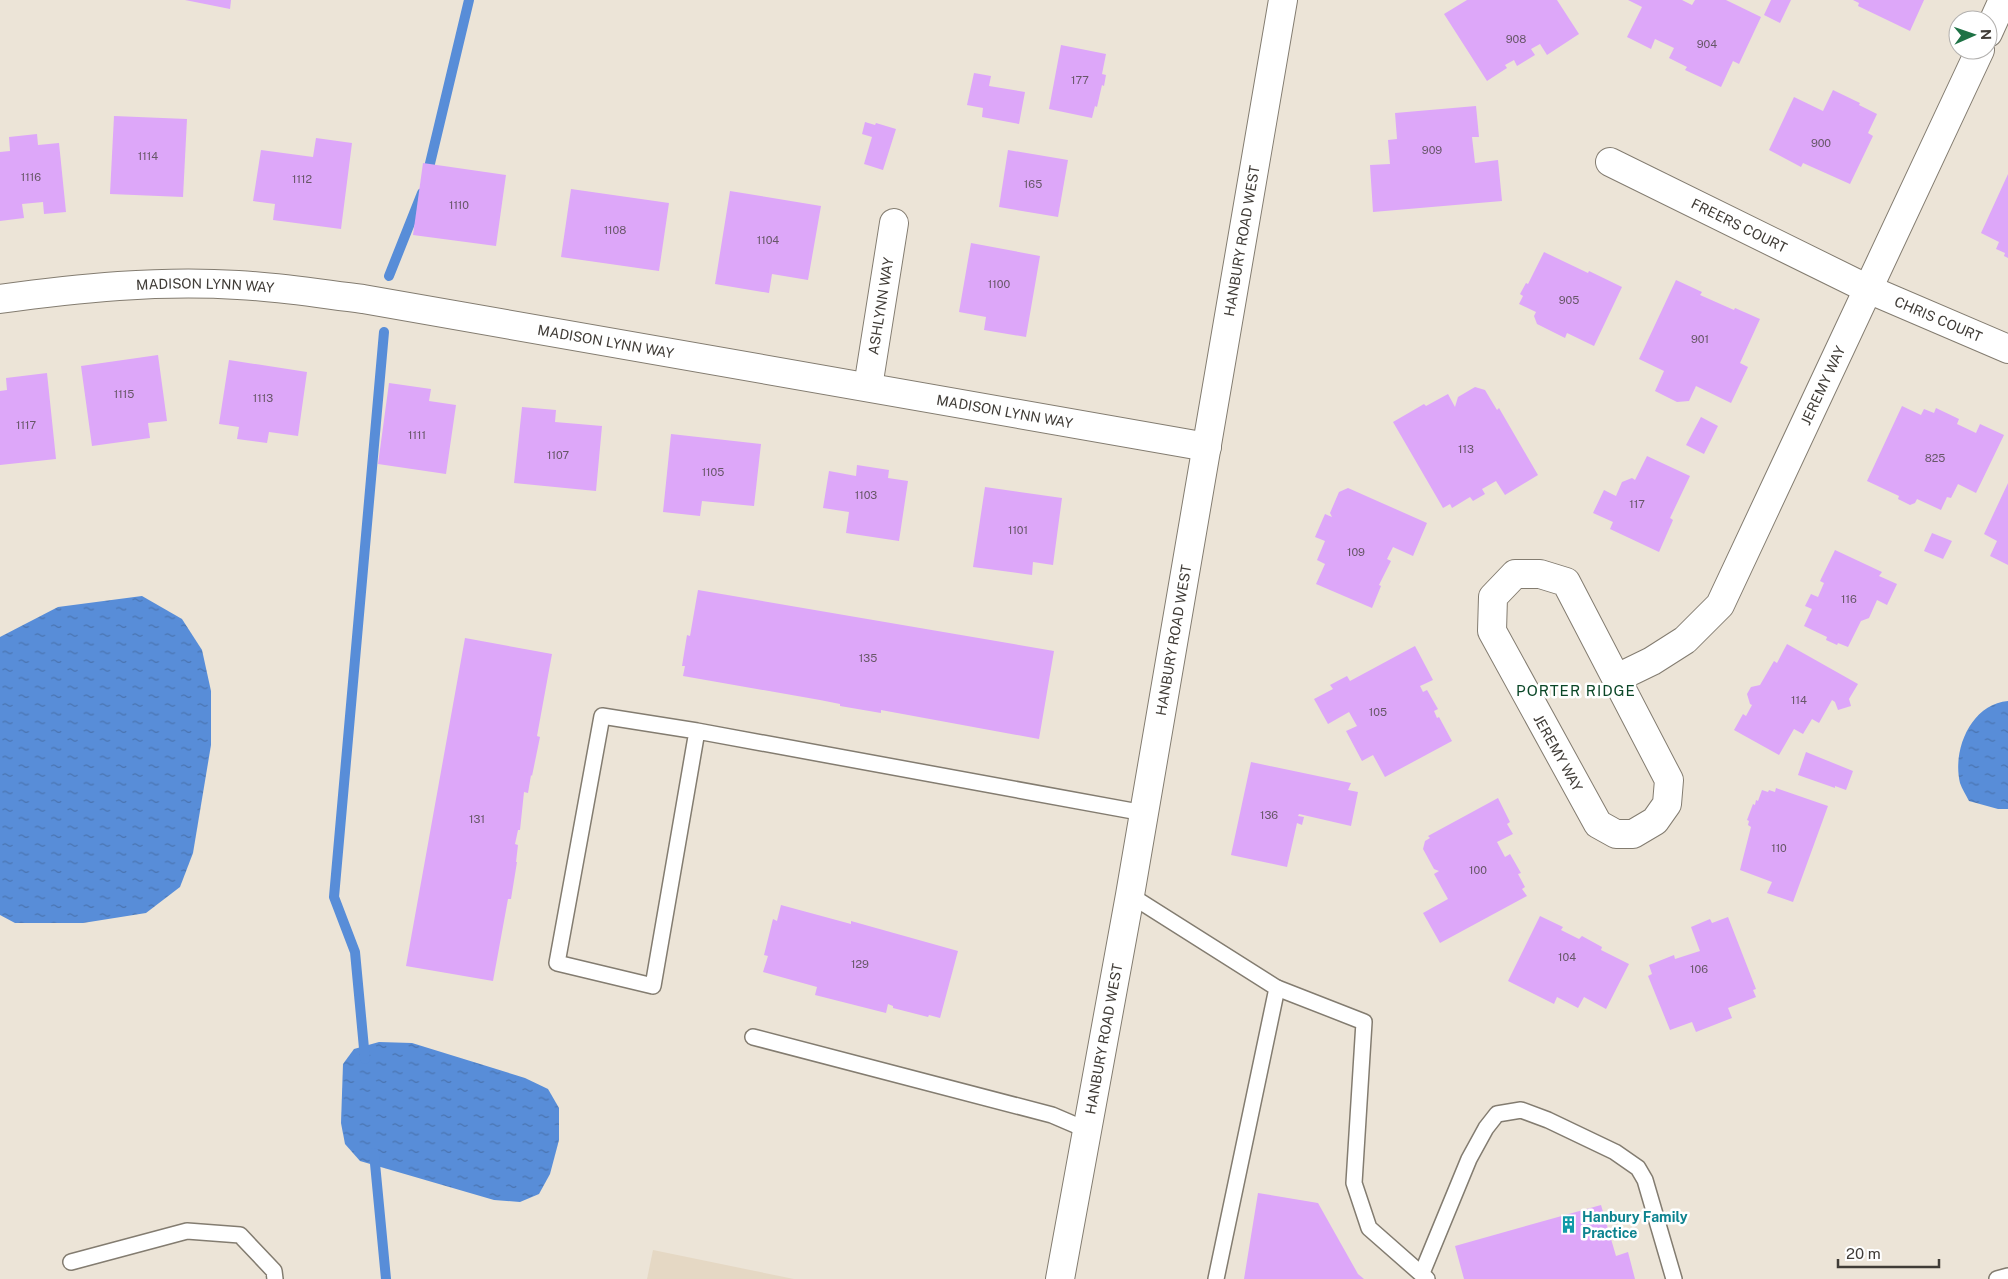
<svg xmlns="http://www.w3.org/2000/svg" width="2008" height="1279" viewBox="0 0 2008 1279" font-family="'Public Sans',sans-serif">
<defs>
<pattern id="water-ripples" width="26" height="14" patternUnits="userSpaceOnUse" patternTransform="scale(1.25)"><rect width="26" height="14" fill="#588dd8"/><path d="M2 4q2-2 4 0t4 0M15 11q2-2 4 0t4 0" fill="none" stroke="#4a74b0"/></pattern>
</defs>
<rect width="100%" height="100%" fill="#ece4d7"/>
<!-- built -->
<polygon fill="#e5d8c4" points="653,1250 794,1279 647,1279"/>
<!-- water -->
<g fill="url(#water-ripples)">
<polygon points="142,596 182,619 202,650 211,691 211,745 193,853 180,887 146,913 83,923 15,923 0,915 0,637 58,607"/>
<path d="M2008 701V809H1998L1969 801C1966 795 1962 789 1960 783 1952 750 1971 704 2008 701Z"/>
<polygon points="379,1042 412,1043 525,1078 548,1089 559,1108 559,1140 550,1174 539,1194 520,1202 494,1200 360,1161 345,1144 341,1123 343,1064 354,1049"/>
</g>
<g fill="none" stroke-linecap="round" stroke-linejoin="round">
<!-- stream -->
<g stroke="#588dd8" stroke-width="10">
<polyline points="427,176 469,0"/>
<polyline points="389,276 422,193"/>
<polyline points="365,1059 355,952 334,897 384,332"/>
<polyline points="374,1153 386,1279"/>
</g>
</g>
<!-- building -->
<g fill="#dda7f9">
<polygon points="185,0 231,0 230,9"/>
<polygon points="1467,0 1557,0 1579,34 1547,55 1540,44 1531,49 1535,55 1517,66 1514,60 1505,65 1507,68 1487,81 1444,14"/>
<polygon points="1628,0 1682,0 1692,5 1695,0 1726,0 1761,17 1739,64 1733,61 1721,87 1685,70 1687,67 1669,58 1674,48 1655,39 1651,49 1627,37 1642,7"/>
<polygon points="1771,0 1791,0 1780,23 1764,15"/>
<polygon points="1853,0 1924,0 1910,31 1858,6 1859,3"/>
<polygon points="1061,45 1106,54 1102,74 1106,75 1104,86 1102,85 1097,107 1095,106 1092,118 1049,109"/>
<polygon points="974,73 991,76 989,86 1025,92 1019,124 982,117 983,108 967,105"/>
<polygon points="1833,90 1860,103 1859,105 1877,114 1868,133 1873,136 1850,184 1803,163 1801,167 1769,150 1794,97 1823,111"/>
<polygon points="1476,106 1479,137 1472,137 1475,163 1498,160 1502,201 1373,212 1370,165 1390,164 1388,140 1397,139 1395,113"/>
<polygon points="114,116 187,119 183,197 110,194"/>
<polygon points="865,122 875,125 876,123 896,129 883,170 864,164 872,137 862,134"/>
<polygon points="37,134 38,145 59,143 66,212 44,214 43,202 22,204 24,218 0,221 0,152 10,151 9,137"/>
<polygon points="316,138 352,143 341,229 273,220 275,204 253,201 261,150 313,157"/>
<polygon points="1008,150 1068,160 1058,217 999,207"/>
<polygon points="423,163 506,175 496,246 413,235"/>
<polygon points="2008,174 2008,258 2004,256 2005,253 1996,249 1999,242 1981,233"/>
<polygon points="571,189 669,203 659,271 561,257"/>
<polygon points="730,191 821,206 808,280 772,274 769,293 715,284"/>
<polygon points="971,243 1040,256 1026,337 984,330 986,317 959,312"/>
<polygon points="1544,252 1588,273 1589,271 1622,287 1594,346 1567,333 1565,338 1537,324 1534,316 1536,312 1519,304 1523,296 1520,294 1526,283 1528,284"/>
<polygon points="1676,280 1702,292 1700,295 1734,310 1735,308 1760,319 1740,363 1748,367 1731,403 1696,386 1689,401 1677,402 1655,391 1664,371 1639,359"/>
<polygon points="158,355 167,421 148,423 150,438 92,446 81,366"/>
<polygon points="229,360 307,372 298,436 269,432 267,443 237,439 239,427 219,424"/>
<polygon points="47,373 56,459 0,465 0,391 7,390 6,378"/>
<polygon points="389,383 431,389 429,401 456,405 446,474 378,464"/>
<polygon points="1475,387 1485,390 1497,410 1499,408 1538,475 1505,495 1496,481 1482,489 1485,494 1473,501 1470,497 1452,508 1450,504 1443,508 1393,422 1424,404 1426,406 1448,394 1455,407 1458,397"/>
<polygon points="1902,406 1921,415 1924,409 1934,413 1936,408 1959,419 1957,424 1976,433 1980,424 2004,435 1976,493 1958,484 1951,498 1947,497 1941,510 1917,499 1915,503 1910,505 1898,499 1899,496 1867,481"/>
<polygon points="522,407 556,410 555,422 602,426 596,491 514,483"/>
<polygon points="1701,417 1718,426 1704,454 1686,445"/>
<polygon points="671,434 761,444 754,506 702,501 700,516 663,512"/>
<polygon points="1647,456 1690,476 1670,518 1673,520 1659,552 1610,529 1613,522 1593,513 1604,490 1616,496 1622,482 1632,478 1635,480"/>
<polygon points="857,465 889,470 888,478 908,481 899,541 846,533 849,512 823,508 829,471 856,476"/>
<polygon points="2008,483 2008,565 1990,556 1997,541 1984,534"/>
<polygon points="985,487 1062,498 1053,565 1033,562 1032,575 973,567"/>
<polygon points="1348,488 1427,523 1413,556 1393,547 1387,559 1391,561 1379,585 1381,586 1372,608 1316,584 1325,564 1317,560 1325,541 1315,537 1325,514 1332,517 1330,513 1339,492"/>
<polygon points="1932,533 1952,541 1943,559 1924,551"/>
<polygon points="1835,550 1882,572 1879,576 1897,584 1887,605 1877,600 1869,618 1861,621 1848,647 1838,643 1837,645 1826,640 1827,637 1804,626 1812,609 1805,606 1811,594 1818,597 1824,583 1820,581"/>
<polygon points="698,590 1054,651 1039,739 881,710 881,713 840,706 840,704 820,700 683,676 685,666 682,666 687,635 690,636"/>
<polygon points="465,638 552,654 537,736 540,737 532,776 531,775 528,793 524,792 520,830 518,830 515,844 518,845 516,862 517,862 511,899 508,899 493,981 406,966"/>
<polygon points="1787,644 1858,684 1849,699 1851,706 1838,710 1835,702 1832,700 1819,723 1812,719 1803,734 1794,729 1779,755 1734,730 1743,714 1746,716 1752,705 1750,704 1747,694 1751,687 1760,685 1774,661 1777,663"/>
<polygon points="1415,646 1433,680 1420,686 1423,692 1427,690 1438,709 1434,711 1437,718 1439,717 1452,741 1385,777 1373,755 1362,761 1346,731 1357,726 1349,712 1328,724 1314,699 1333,689 1330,685 1347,676 1350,681"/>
<polygon points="1806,752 1853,771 1846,790 1835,786 1835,788 1798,775"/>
<polygon points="1251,762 1351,783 1348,790 1358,792 1351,826 1299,814 1298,816 1304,817 1302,825 1297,823 1287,867 1231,855"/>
<polygon points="1776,788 1828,806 1793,902 1767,893 1772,882 1740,870 1751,827 1748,825 1749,821 1747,820 1753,804 1755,805 1756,800 1758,801 1762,790 1768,792 1769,790 1775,792"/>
<polygon points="1498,798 1510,822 1507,824 1513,834 1497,842 1505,857 1510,854 1521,873 1518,874 1525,887 1522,889 1527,896 1440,943 1423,913 1448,899 1434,874 1439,871 1434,869 1423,849 1425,841 1430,838 1428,836"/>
<polygon points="781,905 851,924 851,921 958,951 940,1018 929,1015 928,1017 893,1008 893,1006 888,1004 886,1013 815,995 817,987 763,972 768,956 764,955 773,919 777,921"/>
<polygon points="1540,916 1563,927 1561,930 1579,939 1582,936 1602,947 1601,950 1629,964 1606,1009 1584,997 1578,1008 1557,997 1554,1004 1508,981"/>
<polygon points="1728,917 1756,989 1753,990 1756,997 1728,1008 1732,1018 1696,1032 1692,1022 1670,1030 1648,976 1652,974 1649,965 1674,955 1675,959 1700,951 1691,927 1710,919 1712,923"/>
<polygon points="1258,1193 1318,1203 1358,1274 1364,1279 1244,1279"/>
<polygon points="1601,1205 1616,1256 1628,1252 1635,1279 1464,1279 1455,1246"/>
</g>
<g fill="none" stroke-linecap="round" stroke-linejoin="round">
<defs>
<g id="lane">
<polyline points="697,731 653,986 557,963 602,716 697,731 1144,813"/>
<polyline points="1130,895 1277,988 1216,1279"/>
<polyline points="1277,988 1364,1022 1354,1183 1369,1228 1427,1279"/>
<polyline points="753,1037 1052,1115 1087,1130"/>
<polyline points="71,1262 187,1231 240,1235 274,1271 275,1279"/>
<polyline points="1422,1273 1469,1159 1486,1128 1497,1114 1521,1110 1548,1120 1615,1152 1638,1168 1645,1180 1674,1279"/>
<polyline points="1997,1279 2008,1276"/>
</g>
<g id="street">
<polyline points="1988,33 2003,0"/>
<path id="s1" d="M1610 162 1868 289 2008 349"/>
<path id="s2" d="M0 299C78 288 159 280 238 285 280 287 322 294 363 299L1207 447"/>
<path id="s3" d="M868 387 894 223"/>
<polygon points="1515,574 1540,574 1566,582 1669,780 1667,804 1655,821 1633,834 1616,834 1598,824 1492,631 1493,597"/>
<path id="s4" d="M1617 678 1652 661 1685 640 1720 605 1980 50"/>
</g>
<g id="secondary">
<path id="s5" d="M1060 1279 1130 895 1283 0"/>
</g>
</defs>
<!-- lane casing -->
<use href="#lane" stroke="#837c70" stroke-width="18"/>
<!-- street casing -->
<use href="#street" stroke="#837c70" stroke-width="30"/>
<!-- secondary casing -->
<use href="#secondary" stroke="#837c70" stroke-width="30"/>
<!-- lane -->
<use href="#lane" stroke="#fff" stroke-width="15"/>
<!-- street -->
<use href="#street" stroke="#fff" stroke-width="28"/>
<!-- secondary -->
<use href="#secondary" stroke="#fff" stroke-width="28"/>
</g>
<!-- icons -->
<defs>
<symbol id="building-bare" viewBox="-9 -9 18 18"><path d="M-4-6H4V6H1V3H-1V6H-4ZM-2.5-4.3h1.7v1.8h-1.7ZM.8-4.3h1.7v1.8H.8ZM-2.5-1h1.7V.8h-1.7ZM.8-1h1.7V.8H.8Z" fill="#0f9aa8" stroke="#fff" stroke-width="2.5" paint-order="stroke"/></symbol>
</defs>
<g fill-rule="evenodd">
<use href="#building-bare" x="1556" y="1212" width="25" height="25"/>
</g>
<g text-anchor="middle" stroke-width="5" stroke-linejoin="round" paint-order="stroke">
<!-- number labels -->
<g font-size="11" fill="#675768">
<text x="1516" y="43">908</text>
<text x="1707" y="48">904</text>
<text x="1080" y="84">177</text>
<text x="1821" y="147">900</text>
<text x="1432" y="154">909</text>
<text x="148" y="160">1114</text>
<text x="31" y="181">1116</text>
<text x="302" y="183">1112</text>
<text x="1033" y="188">165</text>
<text x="459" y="209">1110</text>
<text x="615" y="234">1108</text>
<text x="768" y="244">1104</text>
<text x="999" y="288">1100</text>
<text x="1569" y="304">905</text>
<text x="1700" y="343">901</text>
<text x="124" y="398">1115</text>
<text x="263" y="402">1113</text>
<text x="26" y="429">1117</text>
<text x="417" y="439">1111</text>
<text x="1466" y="453">113</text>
<text x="558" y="459">1107</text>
<text x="1935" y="462">825</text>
<text x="713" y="476">1105</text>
<text x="866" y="499">1103</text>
<text x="1637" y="508">117</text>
<text x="1018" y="534">1101</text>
<text x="1356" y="556">109</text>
<text x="1849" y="603">116</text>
<text x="868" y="662">135</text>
<text x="1799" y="704">114</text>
<text x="1378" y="716">105</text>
<text x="1269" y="819">136</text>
<text x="477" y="823">131</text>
<text x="1779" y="852">110</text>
<text x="1478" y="874">100</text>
<text x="1567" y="961">104</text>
<text x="860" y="968">129</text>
<text x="1699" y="973">106</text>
</g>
<!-- street labels -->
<g font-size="14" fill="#403c37" stroke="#fff">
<text dy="5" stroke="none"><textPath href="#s1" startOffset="144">FREERS COURT</textPath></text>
<text dy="5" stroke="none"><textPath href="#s5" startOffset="1054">HANBURY ROAD WEST</textPath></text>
<text dy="5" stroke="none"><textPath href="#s2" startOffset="206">MADISON LYNN WAY</textPath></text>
<text dy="5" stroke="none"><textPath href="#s3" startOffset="82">ASHLYNN WAY</textPath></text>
<text dy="5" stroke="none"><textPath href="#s1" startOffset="364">CHRIS COURT</textPath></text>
<text dy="5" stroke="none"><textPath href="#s2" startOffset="611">MADISON LYNN WAY</textPath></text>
<text dy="5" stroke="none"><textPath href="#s4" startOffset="370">JEREMY WAY</textPath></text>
<text dy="5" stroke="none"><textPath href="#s2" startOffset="1016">MADISON LYNN WAY</textPath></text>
<text dy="5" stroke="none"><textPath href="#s5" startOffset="649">HANBURY ROAD WEST</textPath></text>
<text transform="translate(1558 753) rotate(61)" y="5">JEREMY WAY</text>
<text dy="5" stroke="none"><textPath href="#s5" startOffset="244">HANBURY ROAD WEST</textPath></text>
</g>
<!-- culture labels -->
<g font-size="14" font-weight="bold" fill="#0d838f" stroke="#fff" text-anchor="start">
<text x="1582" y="1222">Hanbury Family<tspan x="1582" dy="16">Practice</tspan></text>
</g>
<!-- neighbourhood labels -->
<g font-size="15" letter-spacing="1" fill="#0a4627" stroke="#fff">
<text x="1576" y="696">PORTER RIDGE</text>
</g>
</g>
<!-- north arrow -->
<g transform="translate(1973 35) rotate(88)"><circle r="24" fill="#ffffff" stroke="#b3b1af"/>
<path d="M0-4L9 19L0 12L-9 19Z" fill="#1e7245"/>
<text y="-8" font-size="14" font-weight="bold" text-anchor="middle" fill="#403c37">N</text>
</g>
<!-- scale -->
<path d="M1838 1259v8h101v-8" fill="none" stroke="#403c37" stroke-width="2.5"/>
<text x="1846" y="1259" font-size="15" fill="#403c37" stroke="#ffffff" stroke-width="4" paint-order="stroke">20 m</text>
</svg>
